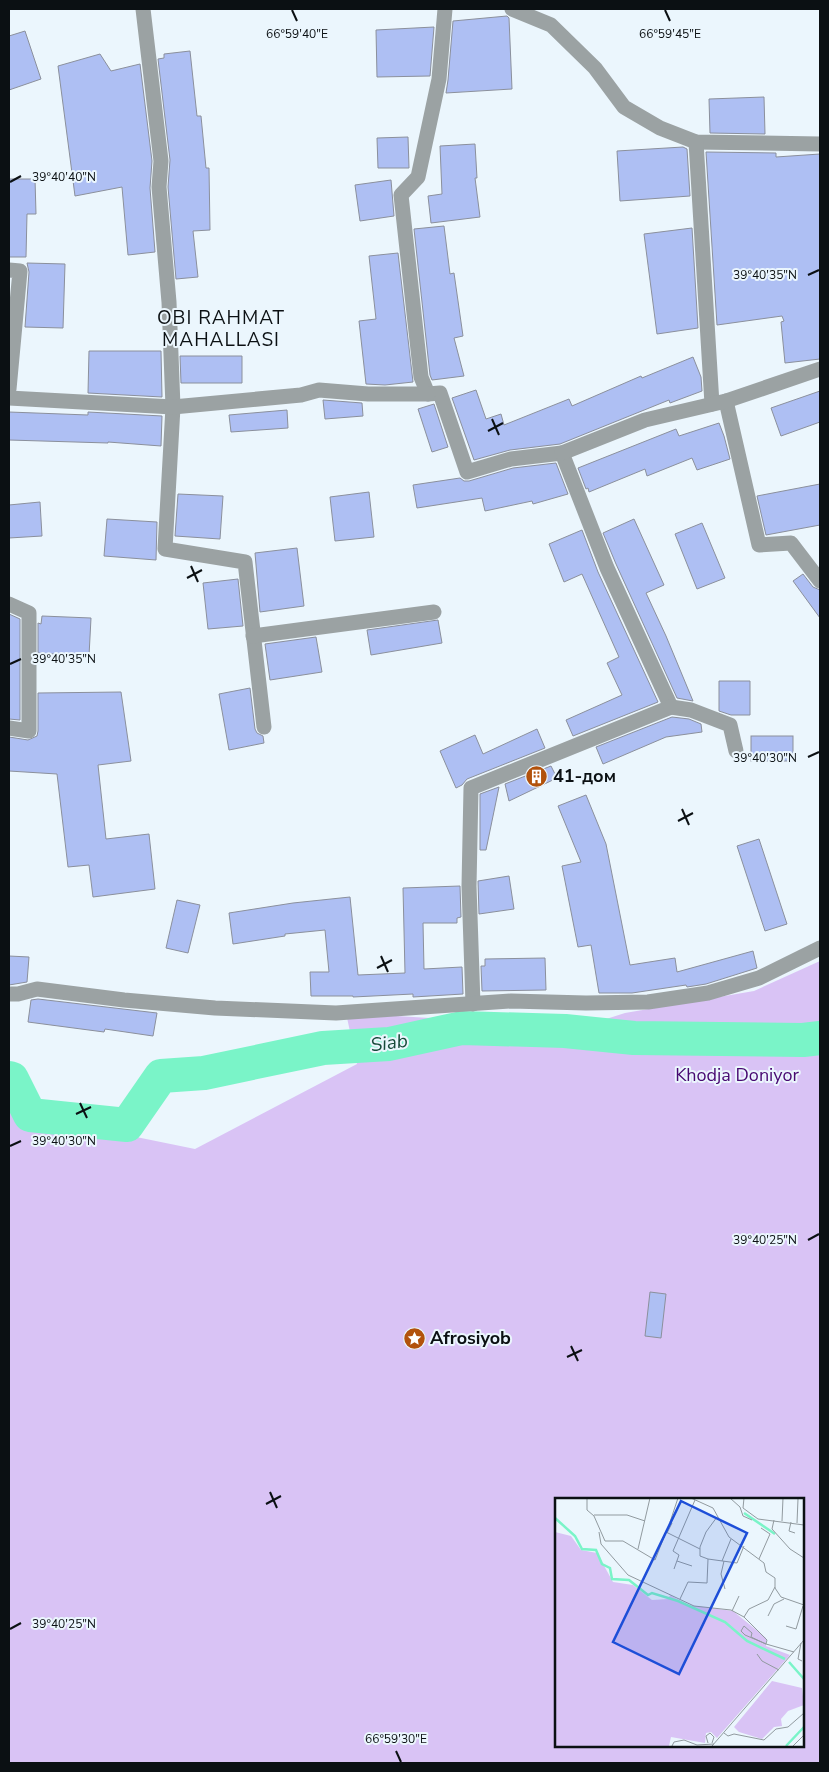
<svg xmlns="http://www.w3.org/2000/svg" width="829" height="1772" viewBox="0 0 829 1772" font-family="'Nunito Sans',sans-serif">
<rect width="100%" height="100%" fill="#ebf6fd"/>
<!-- green -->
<path fill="#d9c3f5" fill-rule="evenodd" d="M820 961V1763H9V1111L195 1149 357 1064 346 1013 581 1027 625 1013 754 991ZM556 1500H803V1746H556Z"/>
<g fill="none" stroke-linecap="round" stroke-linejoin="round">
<!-- river -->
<polyline stroke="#7af4c8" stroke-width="34" points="9,1078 12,1079 30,1115 127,1125 161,1076 204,1073 323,1048 389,1044 462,1028 565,1031 634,1038 803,1040 820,1038"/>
</g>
<!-- building -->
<g fill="#aebff3" stroke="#8b909c">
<polygon points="507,16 509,18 512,89 446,93 448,80 453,21"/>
<polygon points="434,27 430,76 377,77 376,30"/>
<polygon points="25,31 41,79 9,90 9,36"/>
<polygon points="190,51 197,116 201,116 206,168 209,168 210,230 193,231 198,277 176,279 168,187 170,160 158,59 164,58 164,54"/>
<polygon points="100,54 111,71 140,64 152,161 150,188 155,252 128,255 122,187 75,196 58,66"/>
<polygon points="764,97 765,134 710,133 709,99"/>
<polygon points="408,137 409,168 378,168 377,138"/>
<polygon points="475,144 477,178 475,178 480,217 431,223 428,196 442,194 440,146"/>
<polygon points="683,147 687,149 690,196 620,201 617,151"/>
<polygon points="706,152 776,153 776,157 820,154 820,359 785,363 781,322 784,321 782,316 717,325"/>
<polygon points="9,179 35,179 36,214 27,214 26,257 9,257"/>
<polygon points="391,180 394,216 360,221 355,185"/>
<polygon points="444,226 450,274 454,273 463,336 454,338 464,376 432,380 430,375 414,229"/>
<polygon points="692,228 698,328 657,334 644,234"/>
<polygon points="398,253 413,382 385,385 366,384 359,321 376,319 369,256"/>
<polygon points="27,263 65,264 63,328 25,327 29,272"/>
<polygon points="89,351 161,351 162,397 88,393"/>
<polygon points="180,356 242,356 242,383 181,383"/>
<polygon points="693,357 701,377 702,391 670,403 669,400 560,444 510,450 474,460 452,398 476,390 486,419 501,414 504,425 569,399 572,406 641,376 642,378"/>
<polygon points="820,391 820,422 781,436 771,408"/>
<polygon points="323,400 362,403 363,416 325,419"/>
<polygon points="434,404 448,447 432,452 418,409"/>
<polygon points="287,410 288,428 231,432 229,415"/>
<polygon points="9,412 88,415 88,412 162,416 161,446 108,442 108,443 9,440"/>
<polygon points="719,423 724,436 730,459 697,470 692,458 647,476 645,469 589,492 588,488 586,489 578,468 676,429 679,436"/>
<polygon points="556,463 568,494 533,504 532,501 485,511 482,498 417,508 413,485 460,478 464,481 469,481 513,468"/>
<polygon points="820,484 820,525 766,535 757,496"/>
<polygon points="369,492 374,537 335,541 330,497"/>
<polygon points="178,494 223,496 220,539 175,536"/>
<polygon points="40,502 42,536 9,538 9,505"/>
<polygon points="107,519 157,522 156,560 104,556"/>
<polygon points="634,519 664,585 646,593 666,636 693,701 677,698 616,564 603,533"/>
<polygon points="702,523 725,578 697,589 675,534"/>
<polygon points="582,530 598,572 658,702 573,736 566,720 622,695 607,663 619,657 582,574 564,582 549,544"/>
<polygon points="297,548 304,606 260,612 255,553"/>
<polygon points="803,574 813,587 820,590 820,618 793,581"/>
<polygon points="238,579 243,626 208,629 203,583"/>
<polygon points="9,614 20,619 20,720 9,719"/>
<polygon points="42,616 91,618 89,656 38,653 38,623 41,624"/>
<polygon points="438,620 442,643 371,655 367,630"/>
<polygon points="316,637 322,672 270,680 265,644"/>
<polygon points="719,681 750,681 750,715 731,715 719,711"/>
<polygon points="250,688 255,729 257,733 263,736 264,743 229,750 219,694"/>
<polygon points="121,692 131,761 98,765 106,839 149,834 155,889 93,897 89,865 68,867 57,774 9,771 9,737 28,740 37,736 38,731 38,693"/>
<polygon points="672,717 689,719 701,724 702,732 666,737 603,764 596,747"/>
<polygon points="537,729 545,748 467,779 462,785 456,788 440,751 475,735 483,754"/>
<rect x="751" y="736" width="42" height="25"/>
<polygon points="551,766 557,778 509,801 505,784"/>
<polygon points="499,787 486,850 480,850 480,794"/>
<polygon points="586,795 606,844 630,965 675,958 677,972 753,951 757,968 706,984 687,987 686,985 632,993 599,993 591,945 578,947 562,866 581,862 558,806"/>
<polygon points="759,839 787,924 765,931 737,846"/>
<polygon points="509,876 514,909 479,914 478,881"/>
<polygon points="460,886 461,917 457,918 457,923 423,923 424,969 462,967 463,994 413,997 413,994 353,997 353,996 311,996 310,972 329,972 325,930 285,934 285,936 233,944 229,913 293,903 350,897 358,975 405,973 403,888"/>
<polygon points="177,900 200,905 188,953 166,948"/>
<polygon points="9,956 29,957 27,982 9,985"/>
<polygon points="545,958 546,990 482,991 481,966 485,966 485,959"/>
<polygon points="38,999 157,1013 153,1036 105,1029 104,1032 28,1022 31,1000"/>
<polygon points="650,1292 666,1294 661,1338 645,1336"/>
</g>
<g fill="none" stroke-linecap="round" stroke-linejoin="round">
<!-- street -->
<g stroke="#9ba2a3" stroke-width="15">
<polyline points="143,9 161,161 159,187 169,302 173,407 165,549 245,562 264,727"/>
<polyline points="445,9 439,79 418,177 401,195 421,377 428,394 440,393 467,472 511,459 562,453 607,568 671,707 471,788 469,886 473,1004"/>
<polyline points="512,9 551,25 595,68 624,107 660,128 696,142 820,144"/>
<polyline points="696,142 712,404"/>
<polyline points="9,270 20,271 9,389"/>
<polyline points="9,398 173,407 301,395 319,390 368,394 428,394"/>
<polyline points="726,401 759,545 791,543 820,581"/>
<polyline points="562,453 645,420 726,401 820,369"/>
<polyline points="9,604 29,613 29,731 9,728"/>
<polyline points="253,636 434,612"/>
<polyline points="671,707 691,710 730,725 736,751"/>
<polyline points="9,994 18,994 37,989 124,1000 215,1008 336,1013 511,1001 586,1003 648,1002 708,993 759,978 820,948"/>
</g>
</g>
<!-- ticks -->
<path fill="none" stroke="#0b1013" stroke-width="2" d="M292 10 297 21M665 10 670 21M10 182 21 176M808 275 819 270M492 419 499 435M488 431 503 423M191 566 198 582M187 578 202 570M10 664 21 659M808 757 819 752M682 809 689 825M678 821 693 813M381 956 388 972M377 968 392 960M80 1103 87 1118M76 1114 91 1107M10 1146 21 1141M808 1240 819 1234M571 1346 578 1361M567 1357 582 1350M270 1492 277 1508M266 1504 281 1496M10 1629 21 1623M396 1751 401 1762"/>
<!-- icons -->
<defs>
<symbol id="building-disc" viewBox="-11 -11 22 22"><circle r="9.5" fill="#b2520c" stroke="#ebf6fd"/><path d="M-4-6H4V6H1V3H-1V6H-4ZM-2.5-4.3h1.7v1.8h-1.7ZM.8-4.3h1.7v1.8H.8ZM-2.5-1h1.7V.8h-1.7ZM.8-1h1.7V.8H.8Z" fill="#fff"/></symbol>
<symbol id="sight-disc" viewBox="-11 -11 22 22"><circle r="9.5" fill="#b2520c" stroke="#ebf6fd"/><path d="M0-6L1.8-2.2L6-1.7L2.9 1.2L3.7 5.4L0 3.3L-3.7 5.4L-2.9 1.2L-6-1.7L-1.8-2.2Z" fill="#fff"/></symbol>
</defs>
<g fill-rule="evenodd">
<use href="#building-disc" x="524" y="764" width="25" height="25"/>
<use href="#sight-disc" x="402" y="1326" width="25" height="25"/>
</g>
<g text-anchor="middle" stroke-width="4" stroke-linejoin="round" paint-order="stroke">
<!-- poi labels -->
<g font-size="18" font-weight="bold" fill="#0b1013" stroke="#ebf6fd" text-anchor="start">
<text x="553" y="782">41-дом</text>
<text x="430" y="1344">Afrosiyob</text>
</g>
<!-- park labels -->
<g font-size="18" fill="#470971" stroke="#ebf6fd">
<text x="737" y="1081">Khodja Doniyor</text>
</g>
<!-- neighbourhood labels -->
<g font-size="19" letter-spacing="1" fill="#0b1013" stroke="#ebf6fd">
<text x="221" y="324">OBI RAHMAT<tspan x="221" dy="22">MAHALLASI</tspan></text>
</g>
<!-- water labels -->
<g font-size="19" font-style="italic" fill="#174b3a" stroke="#ebf6fd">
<text transform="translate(389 1042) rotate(-8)" y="7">Siab</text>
</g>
</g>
<!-- overview -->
<g transform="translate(555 1498)">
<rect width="249" height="249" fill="#ebf6fd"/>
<path d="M0 34 16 38 26 52 42 55 58 84 78 87 97 102 113 101 115 97 133 107 178 113 211 140V148L235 157 162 240 156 234 151 235 150 245 116 239 114 248H0ZM217 183 247 190 249 207 233 213 226 221 227 228 219 229 207 241 184 234 179 229Z" fill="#d9c3f5"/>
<path fill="none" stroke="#7af4c8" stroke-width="2.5" d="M189 15 220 36M0 20 20 38 27 51 41 52 47 66 55 70 57 81 74 82 93 97 97 95 123 103 170 124 192 143 230 161M234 164 249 181M231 248 249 229"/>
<path fill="none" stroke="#919a9f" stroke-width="1" d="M32 0V12L39 18 50 43H68L100 62 111 34 145 51M136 0 158 10 174 39 209 65 211 74 220 80V90L226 99 249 107M175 0 185 9 188 18 197 22M189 0 188 10 203 21 249 27M39 17H72L90 23M219 22 217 31 235 51 249 60M227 23 228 0M236 24 234 33 240 35M242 25 243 1M44 34 46 46 73 77 139 108 176 112 189 119 212 142 211 146 239 154M112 35 117 25 115 24 123 0M83 51 95 0M153 61 182 65 189 48M204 61 215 36 206 30M122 63 137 68M167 63 176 41M169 63 166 76 170 91M119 71 124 57 118 53 140 2M125 101 133 84 152 85 153 61 145 58V49L151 34 162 19M177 113 184 98M213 118 219 106 229 101M189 119 194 111 213 102 220 89M189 128 197 135 196 139 211 146 190 137 186 133ZM231 128 241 131 248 108M246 145 243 161 247 163M202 156 207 163 224 172M169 235 173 238 179 236 209 242 221 231 233 229 249 215M153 245 151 238 155 235 159 239 157 245M117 248 119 244 129 242 142 247 159 246M157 248 249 142M238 248 249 237"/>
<path fill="#1d4ed8" fill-opacity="0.15" stroke="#1d4ed8" stroke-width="2.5" d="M126 3 192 35 124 176 58 144Z"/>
<rect width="249" height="249" fill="none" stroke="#0b1013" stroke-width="2.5"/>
</g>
<g font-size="12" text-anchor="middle" fill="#0b1013" stroke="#ebf6fd" stroke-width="4" stroke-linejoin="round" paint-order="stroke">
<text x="297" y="38">66°59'40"E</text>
<text x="670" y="38">66°59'45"E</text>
<text x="64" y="181">39°40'40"N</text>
<text x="765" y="279">39°40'35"N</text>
<text x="64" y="663">39°40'35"N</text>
<text x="765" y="762">39°40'30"N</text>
<text x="64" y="1145">39°40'30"N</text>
<text x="765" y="1244">39°40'25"N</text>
<text x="64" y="1628">39°40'25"N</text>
<text x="396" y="1743">66°59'30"E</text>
</g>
<!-- border -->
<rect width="829" height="1772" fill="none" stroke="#0b1013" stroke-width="20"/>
</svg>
